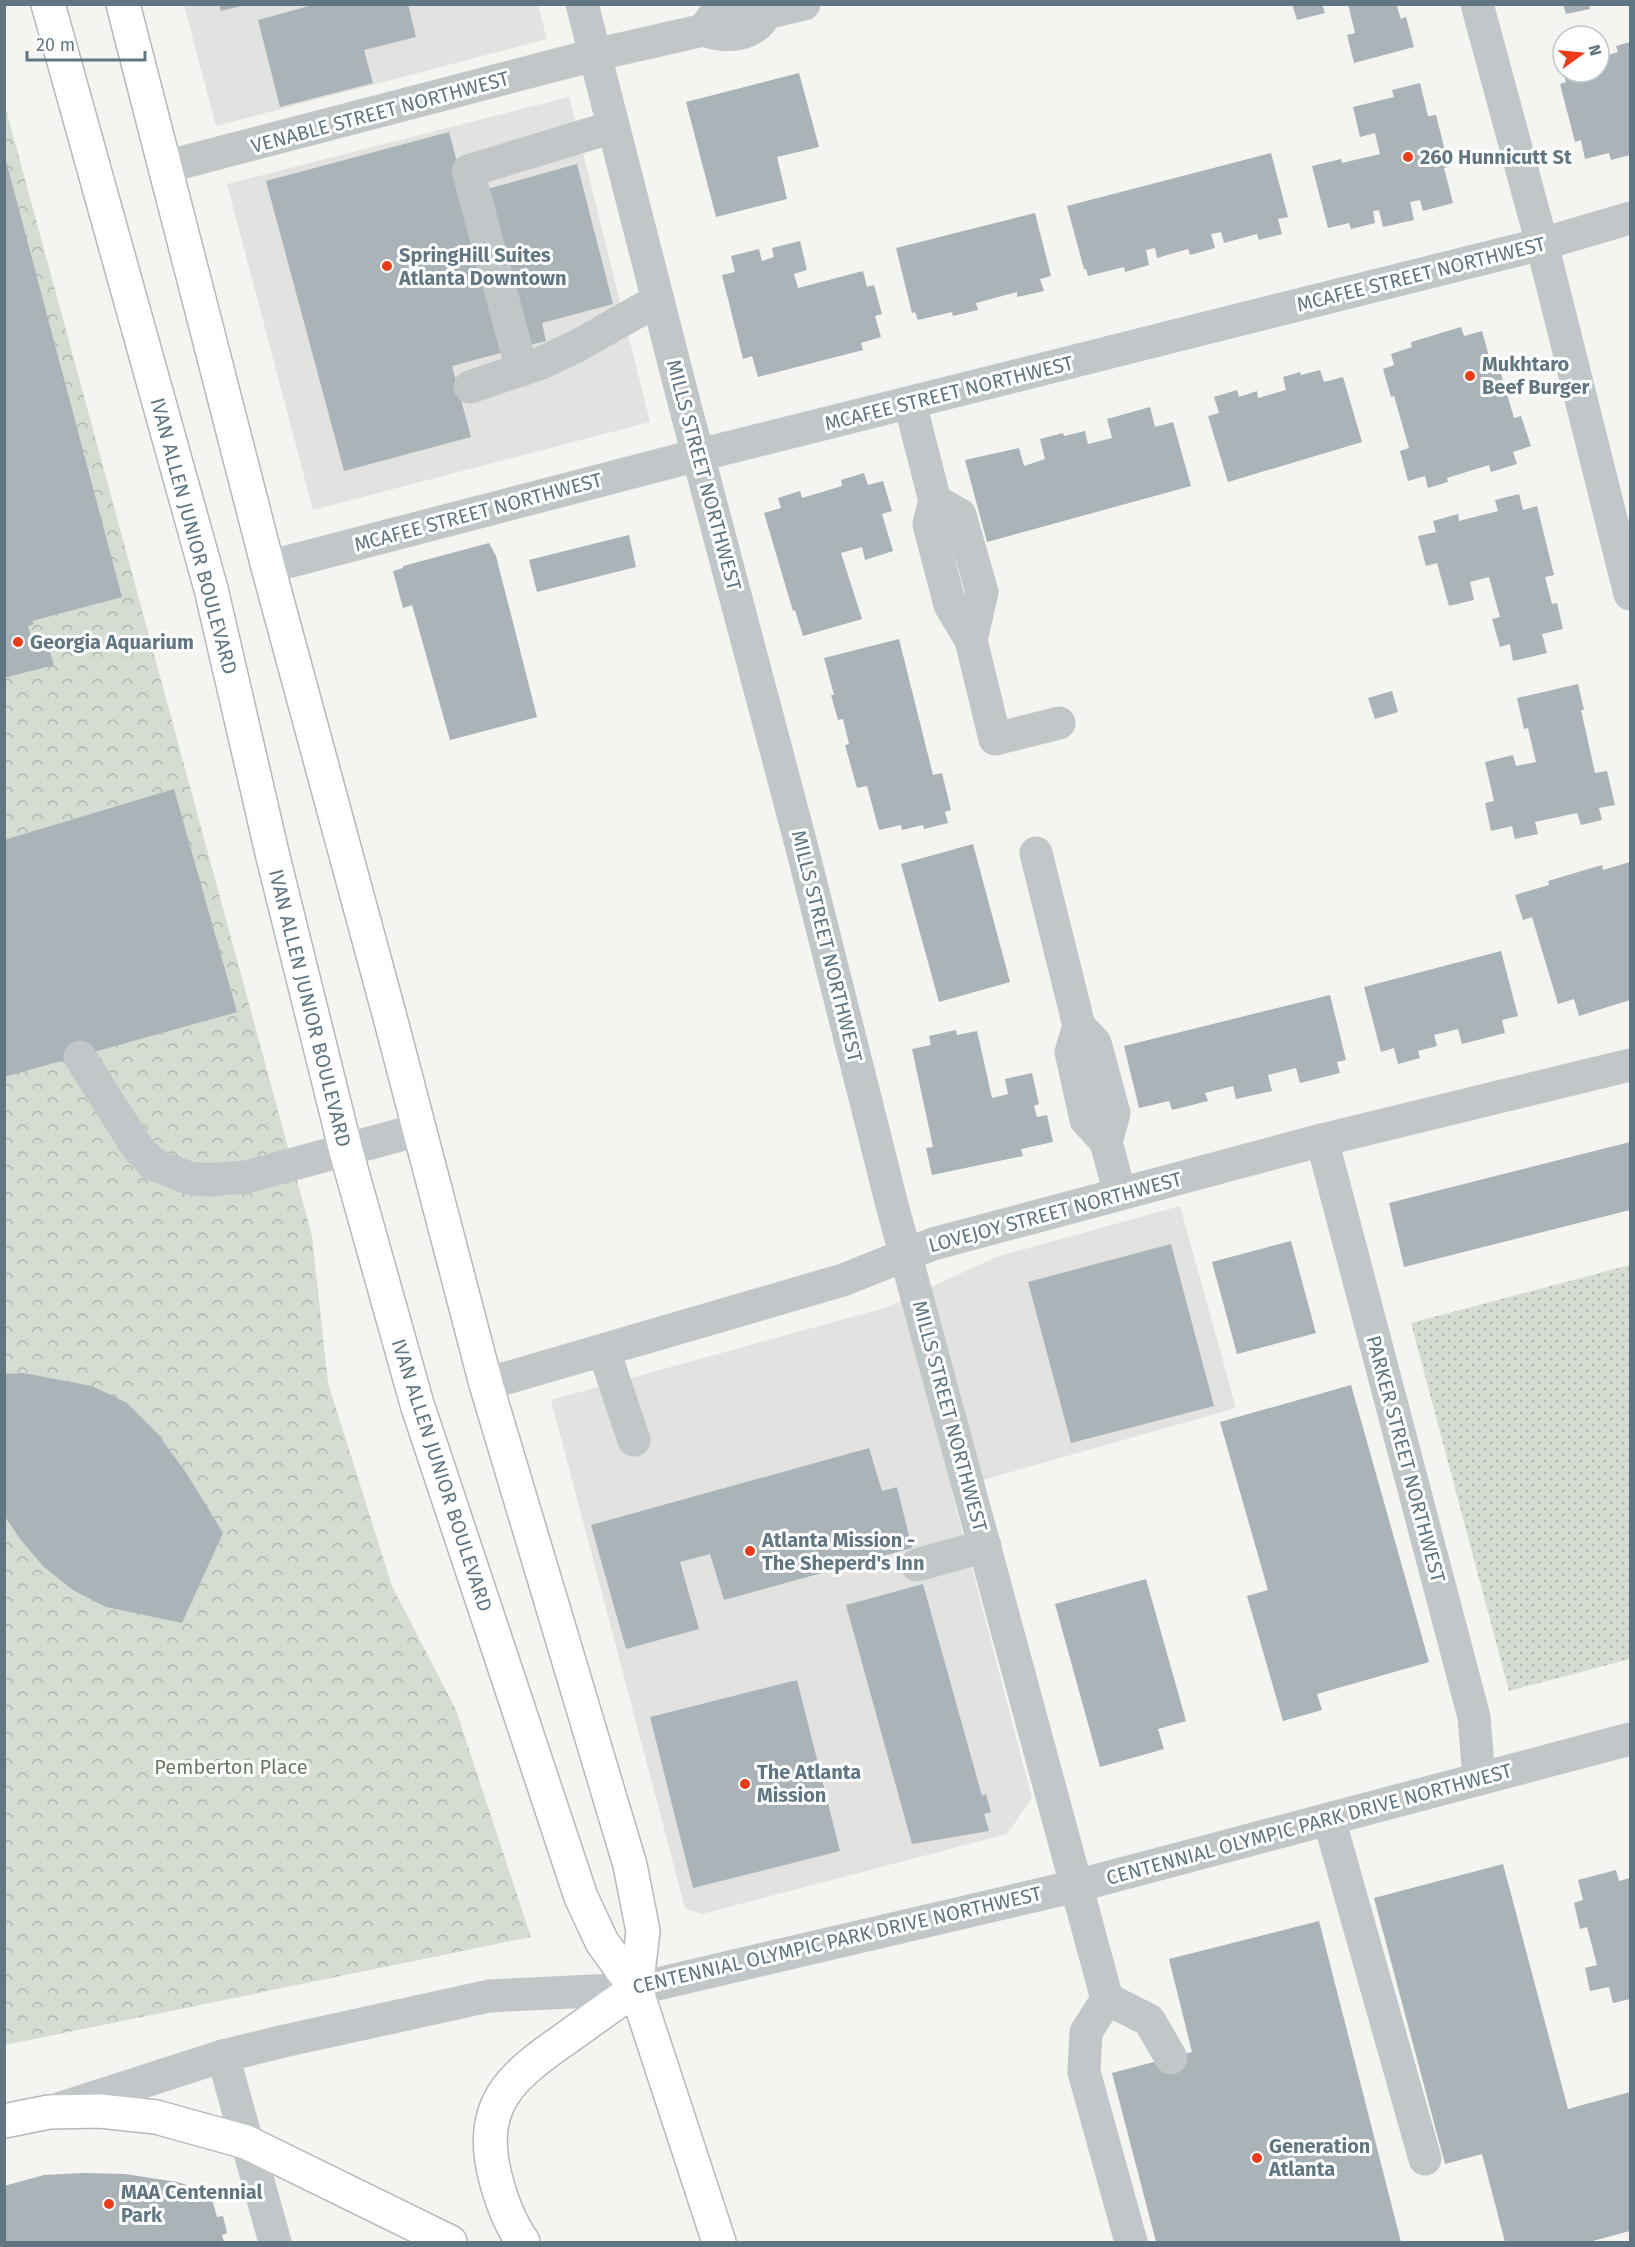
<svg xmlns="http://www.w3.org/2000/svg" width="1635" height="2247" viewBox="0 0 1635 2247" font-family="'Fira Sans',sans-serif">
<defs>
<pattern id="grass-dots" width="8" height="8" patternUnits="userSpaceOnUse" patternTransform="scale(1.5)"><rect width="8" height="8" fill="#d5dcd1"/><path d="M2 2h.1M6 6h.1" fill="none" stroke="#b0b7af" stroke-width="1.8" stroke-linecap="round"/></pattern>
<pattern id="park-crowns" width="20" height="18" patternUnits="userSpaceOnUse" patternTransform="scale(1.5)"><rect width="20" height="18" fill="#d5dcd1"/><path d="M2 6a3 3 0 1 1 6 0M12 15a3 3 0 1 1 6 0" fill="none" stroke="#b0b7af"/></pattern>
</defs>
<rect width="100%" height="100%" fill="#f4f4f0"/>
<!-- built -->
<g fill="#e2e3e1">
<polygon points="184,5 538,5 547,39 216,126"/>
<polygon points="569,97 650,422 313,510 227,184"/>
<polygon points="1180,1206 1236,1408 951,1489 1032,1798 1007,1834 702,1914 685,1908 551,1400 888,1307 996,1257"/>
</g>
<!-- grass -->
<polygon fill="url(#grass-dots)" points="1630,1265 1630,1659 1509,1691 1411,1323"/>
<!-- park -->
<polygon fill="url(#park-crowns)" points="4,102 312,1236 328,1383 392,1586 456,1710 531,1937 5,2045"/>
<!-- building -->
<g fill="#aab3b8">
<polygon points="219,4 245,4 245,5 221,11"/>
<polygon points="316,4 408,4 416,37 364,50 373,83 280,107 258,20"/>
<polygon points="1292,4 1322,4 1325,13 1297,20"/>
<polygon points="1348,4 1396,4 1401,19 1406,17 1414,47 1354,63 1347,35 1355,33"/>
<polygon points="1563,4 1589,4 1590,9 1566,14"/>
<polygon points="1604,42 1608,55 1618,52 1616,46 1630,42 1630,155 1611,160 1609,153 1585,159 1581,140 1575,142 1560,84 1566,82 1563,72 1599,72 1599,43"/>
<polygon points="799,73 819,147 777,157 787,199 716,217 686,102"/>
<polygon points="1420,83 1428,116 1436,115 1449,167 1444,168 1453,203 1423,211 1420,200 1410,202 1414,220 1383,227 1379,210 1373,211 1375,223 1351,229 1349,223 1328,228 1312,166 1341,159 1342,163 1380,154 1375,133 1360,137 1353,107 1394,97 1392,90"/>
<polygon points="449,132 508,351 452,366 471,437 344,471 266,181"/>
<polygon points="1271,153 1288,217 1278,219 1282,234 1259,240 1257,234 1224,243 1221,232 1211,234 1215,248 1190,255 1188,249 1157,258 1155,248 1146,250 1149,265 1125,272 1124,267 1088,276 1086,269 1084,269 1067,206"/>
<polygon points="5,157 122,597 32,621 34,624 28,626 33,644 46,640 54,665 4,678"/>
<polygon points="577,164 613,304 542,323 546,341 521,347 480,191"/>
<polygon points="1035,213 1051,276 1040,279 1044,291 1017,297 1017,292 976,303 978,310 953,316 952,312 918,320 915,312 912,313 896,248"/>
<polygon points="800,241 807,270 794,274 798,288 863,271 867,287 874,285 882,314 875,316 881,337 861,343 863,350 758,377 752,356 743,359 722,275 735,272 731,256 759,249 762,261 774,257 772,248"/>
<polygon points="1461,327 1464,336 1482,331 1490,360 1496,357 1514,418 1521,416 1531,446 1513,452 1517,464 1491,472 1489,465 1447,478 1448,482 1428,488 1425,476 1408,481 1400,451 1409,448 1394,396 1391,397 1383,369 1394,365 1391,354 1412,347 1411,342"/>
<polygon points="1320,370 1324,382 1343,377 1362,442 1228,482 1208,416 1219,413 1214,397 1237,390 1239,397 1257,391 1258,398 1286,390 1283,377 1300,372 1301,375"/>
<polygon points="1150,407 1155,427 1173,422 1191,486 987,542 965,460 1019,448 1024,466 1045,459 1040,439 1063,433 1064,436 1085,431 1088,444 1112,438 1107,419"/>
<polygon points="864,473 868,485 883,481 892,511 882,514 893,551 865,560 862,547 841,553 862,619 803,636 795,610 793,611 764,513 781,508 778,498 800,491 802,498 842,486 841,480"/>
<polygon points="1519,494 1523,510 1537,506 1554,575 1545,577 1552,604 1557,603 1563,629 1542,634 1547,653 1513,661 1510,644 1500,647 1492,619 1500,617 1489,577 1470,582 1474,600 1449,606 1437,563 1426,566 1418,536 1436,532 1433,521 1458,514 1459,521 1498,511 1495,500"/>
<polygon points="629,535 636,567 537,592 529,560"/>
<polygon points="489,543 496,556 537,717 450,740 412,605 403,608 393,571 403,568 403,566"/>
<polygon points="899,639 933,775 942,773 951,810 945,812 948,823 924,829 923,825 902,830 901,825 879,830 867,786 857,788 845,745 849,744 843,719 838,720 831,695 834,695 824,658"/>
<polygon points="1578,684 1584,710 1581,710 1595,773 1607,771 1615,805 1599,808 1602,820 1581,825 1577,813 1535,822 1538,834 1515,839 1512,826 1491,831 1485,803 1494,801 1485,762 1513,755 1516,766 1536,762 1528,728 1524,729 1517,698"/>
<polygon points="1392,691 1398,712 1375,719 1368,698"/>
<polygon points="174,789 237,1012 4,1077 4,840"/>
<polygon points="973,844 1010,982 939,1002 901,864"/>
<polygon points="1630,862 1630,1000 1579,1016 1574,999 1558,1004 1532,917 1523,920 1515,895 1549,885 1548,881 1602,865 1603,870"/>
<polygon points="1501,951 1518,1016 1502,1020 1505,1033 1462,1044 1458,1029 1434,1035 1437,1046 1418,1051 1420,1058 1398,1064 1394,1048 1381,1052 1364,987"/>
<polygon points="1330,995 1346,1060 1337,1062 1340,1073 1300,1083 1296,1068 1268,1075 1272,1091 1236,1099 1233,1086 1205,1093 1208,1101 1172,1110 1169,1101 1139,1108 1124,1046"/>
<polygon points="956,1030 957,1035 977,1031 992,1098 1008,1094 1005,1079 1032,1073 1039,1104 1034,1106 1037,1117 1047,1115 1053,1142 1021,1149 1023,1156 932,1175 926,1148 933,1147 912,1049 931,1045 929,1036"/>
<polygon points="1630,1142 1630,1210 1404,1267 1389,1203"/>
<polygon points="1291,1241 1316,1333 1237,1354 1212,1262"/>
<polygon points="1171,1244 1214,1406 1071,1443 1028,1282"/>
<polygon points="23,1373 92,1386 127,1403 157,1433 187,1474 223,1533 182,1623 106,1607 73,1590 44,1567 20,1539 4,1515 4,1374"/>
<polygon points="1351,1385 1429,1662 1317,1694 1322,1710 1283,1721 1247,1596 1268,1590 1220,1422"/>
<polygon points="869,1448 882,1491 897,1487 912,1548 724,1600 710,1554 680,1562 699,1629 626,1649 591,1525"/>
<polygon points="1146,1579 1186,1721 1158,1729 1164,1749 1100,1767 1055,1604"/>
<polygon points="923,1584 982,1796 986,1794 991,1812 984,1814 989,1831 912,1844 846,1605"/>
<polygon points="797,1680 840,1851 693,1888 650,1717"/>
<polygon points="1503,1864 1568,2109 1630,2092 1630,2231 1589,2242 1505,2242 1482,2154 1445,2164 1374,1898"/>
<polygon points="1616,1870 1619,1881 1630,1878 1630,1999 1613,2003 1609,1987 1590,1991 1585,1968 1597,1965 1587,1927 1580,1929 1574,1903 1583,1900 1578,1880"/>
<polygon points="1319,1921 1401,2242 1156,2242 1112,2073 1192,2052 1169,1959"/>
<polygon points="83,2173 125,2174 177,2182 210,2192 217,2217 223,2216 227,2233 222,2235 224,2242 4,2242 4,2186 44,2175"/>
</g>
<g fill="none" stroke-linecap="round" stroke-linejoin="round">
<defs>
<g id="major">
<polyline points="48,4 211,589 273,857 346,1151 417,1404 581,1897 602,1942 636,1989 719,2242"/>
<polyline points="123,4 268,567 391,1021 486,1384 630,1865 643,1931 636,1989"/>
<polyline points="4,2121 49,2112 100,2111 156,2117 246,2142 450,2242"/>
<path d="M523 2242C509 2222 501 2200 495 2176 477 2104 512 2076 565 2039 589 2022 612 2005 636 1989"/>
</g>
</defs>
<!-- major casing -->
<use href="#major" stroke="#b4b9bc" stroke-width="36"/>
<!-- minor -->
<g stroke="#c1c6c8" stroke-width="33">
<polyline points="582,4 685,406 802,848 892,1205 1107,1999 1086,2032 1084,2072 1131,2242"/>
<polyline points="1477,4 1542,244 1630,594"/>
<path d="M766 13C754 36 727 39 704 30L713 17 723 12 746 6 755 7 766 13 804 4"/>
<polyline points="165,167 594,55 704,30"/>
<polyline points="522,370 468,171 613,127"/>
<polyline points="470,387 541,363 577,346 658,300"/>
<polyline points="910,403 935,501 929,524 950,605 971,640 995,739 1059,723"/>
<polyline points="935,501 960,515 982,592 971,640"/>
<polyline points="268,567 675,461 1542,244 1630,218"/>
<polyline points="1036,853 1079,1026 1071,1052 1086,1120 1106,1142 1120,1194"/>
<polyline points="1079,1026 1095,1043 1114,1113 1106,1142"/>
<polyline points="80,1057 137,1147 153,1164 189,1178 206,1180 246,1177 418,1130"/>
<polyline points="1322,1140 1474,1717 1479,1779"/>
<polyline points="604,1351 634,1440"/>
<polyline points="486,1384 843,1280 933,1244 1322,1140 1630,1065"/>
<polyline points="917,1565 985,1546"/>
<polyline points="1329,1819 1425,2159"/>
<polyline points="1107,1999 1149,2020 1171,2058"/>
<polyline points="223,2056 275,2242"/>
<polyline points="58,2109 223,2056 284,2041 489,1996 636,1989 1076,1886 1630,1739"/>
</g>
<!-- major -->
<use href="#major" stroke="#fff" stroke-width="33"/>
</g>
<!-- markers -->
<g fill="#ed3a17" stroke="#fff" stroke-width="2">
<circle cx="1408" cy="157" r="6"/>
<circle cx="387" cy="266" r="6"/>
<circle cx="1470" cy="376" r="6"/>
<circle cx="18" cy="642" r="6"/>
<circle cx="750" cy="1551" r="6"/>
<circle cx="745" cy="1784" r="6"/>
<circle cx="1257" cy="2158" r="6"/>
<circle cx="109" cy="2204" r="6"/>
</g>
<g text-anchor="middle" stroke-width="6" stroke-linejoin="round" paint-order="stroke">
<!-- street labels -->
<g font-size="20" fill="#617683" stroke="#fff">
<text transform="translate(380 112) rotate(-15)" y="7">VENABLE STREET NORTHWEST</text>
<text transform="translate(1421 274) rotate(-14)" y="7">MCAFEE STREET NORTHWEST</text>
<text transform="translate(949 393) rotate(-14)" y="7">MCAFEE STREET NORTHWEST</text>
<text transform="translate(704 475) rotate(75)" y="7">MILLS STREET NORTHWEST</text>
<text transform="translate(478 512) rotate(-15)" y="7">MCAFEE STREET NORTHWEST</text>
<text transform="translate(194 536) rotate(75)" y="7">IVAN ALLEN JUNIOR BOULEVARD</text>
<text transform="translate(827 946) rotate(76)" y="7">MILLS STREET NORTHWEST</text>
<text transform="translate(310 1008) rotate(76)" y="7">IVAN ALLEN JUNIOR BOULEVARD</text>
<text transform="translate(1055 1212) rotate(-15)" y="7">LOVEJOY STREET NORTHWEST</text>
<text transform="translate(950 1416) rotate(75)" y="7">MILLS STREET NORTHWEST</text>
<text transform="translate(1406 1459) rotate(75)" y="7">PARKER STREET NORTHWEST</text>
<text transform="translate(442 1475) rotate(72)" y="7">IVAN ALLEN JUNIOR BOULEVARD</text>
<text transform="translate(1309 1824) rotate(-15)" y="7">CENTENNIAL OLYMPIC PARK DRIVE NORTHWEST</text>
<text transform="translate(837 1940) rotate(-13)" y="7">CENTENNIAL OLYMPIC PARK DRIVE NORTHWEST</text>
</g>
<!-- poi labels -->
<g font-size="20" font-weight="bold" fill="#617683" stroke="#fff" text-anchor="start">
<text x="1420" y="164">260 Hunnicutt St</text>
<text x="399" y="262">SpringHill Suites<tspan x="399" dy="23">Atlanta Downtown</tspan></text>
<text x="1482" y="371">Mukhtaro<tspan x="1482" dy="23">Beef Burger</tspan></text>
<text x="30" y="649">Georgia Aquarium</text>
<text x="762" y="1547">Atlanta Mission -<tspan x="762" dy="23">The Sheperd's Inn</tspan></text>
<text x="757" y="1779">The Atlanta<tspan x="757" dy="23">Mission</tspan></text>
<text x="1269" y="2153">Generation<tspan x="1269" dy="23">Atlanta</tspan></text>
<text x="121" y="2199">MAA Centennial<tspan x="121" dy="23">Park</tspan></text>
</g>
<!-- park labels -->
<g font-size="20" fill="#677a61" stroke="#fff">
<text x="231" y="1774">Pemberton Place</text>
</g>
</g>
<!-- border -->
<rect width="1635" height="2247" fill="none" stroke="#617683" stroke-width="12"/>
<!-- north arrow -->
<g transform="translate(1581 54) rotate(75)"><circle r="28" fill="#ffffff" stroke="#c0c8cd" stroke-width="1.5"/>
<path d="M0-4.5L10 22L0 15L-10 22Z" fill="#ed3a17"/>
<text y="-9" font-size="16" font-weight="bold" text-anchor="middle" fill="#617683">N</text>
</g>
<!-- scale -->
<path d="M27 51v9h118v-9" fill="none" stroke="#617683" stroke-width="3"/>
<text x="36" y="51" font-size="18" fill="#617683" stroke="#ffffff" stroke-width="4.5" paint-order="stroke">20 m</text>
</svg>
